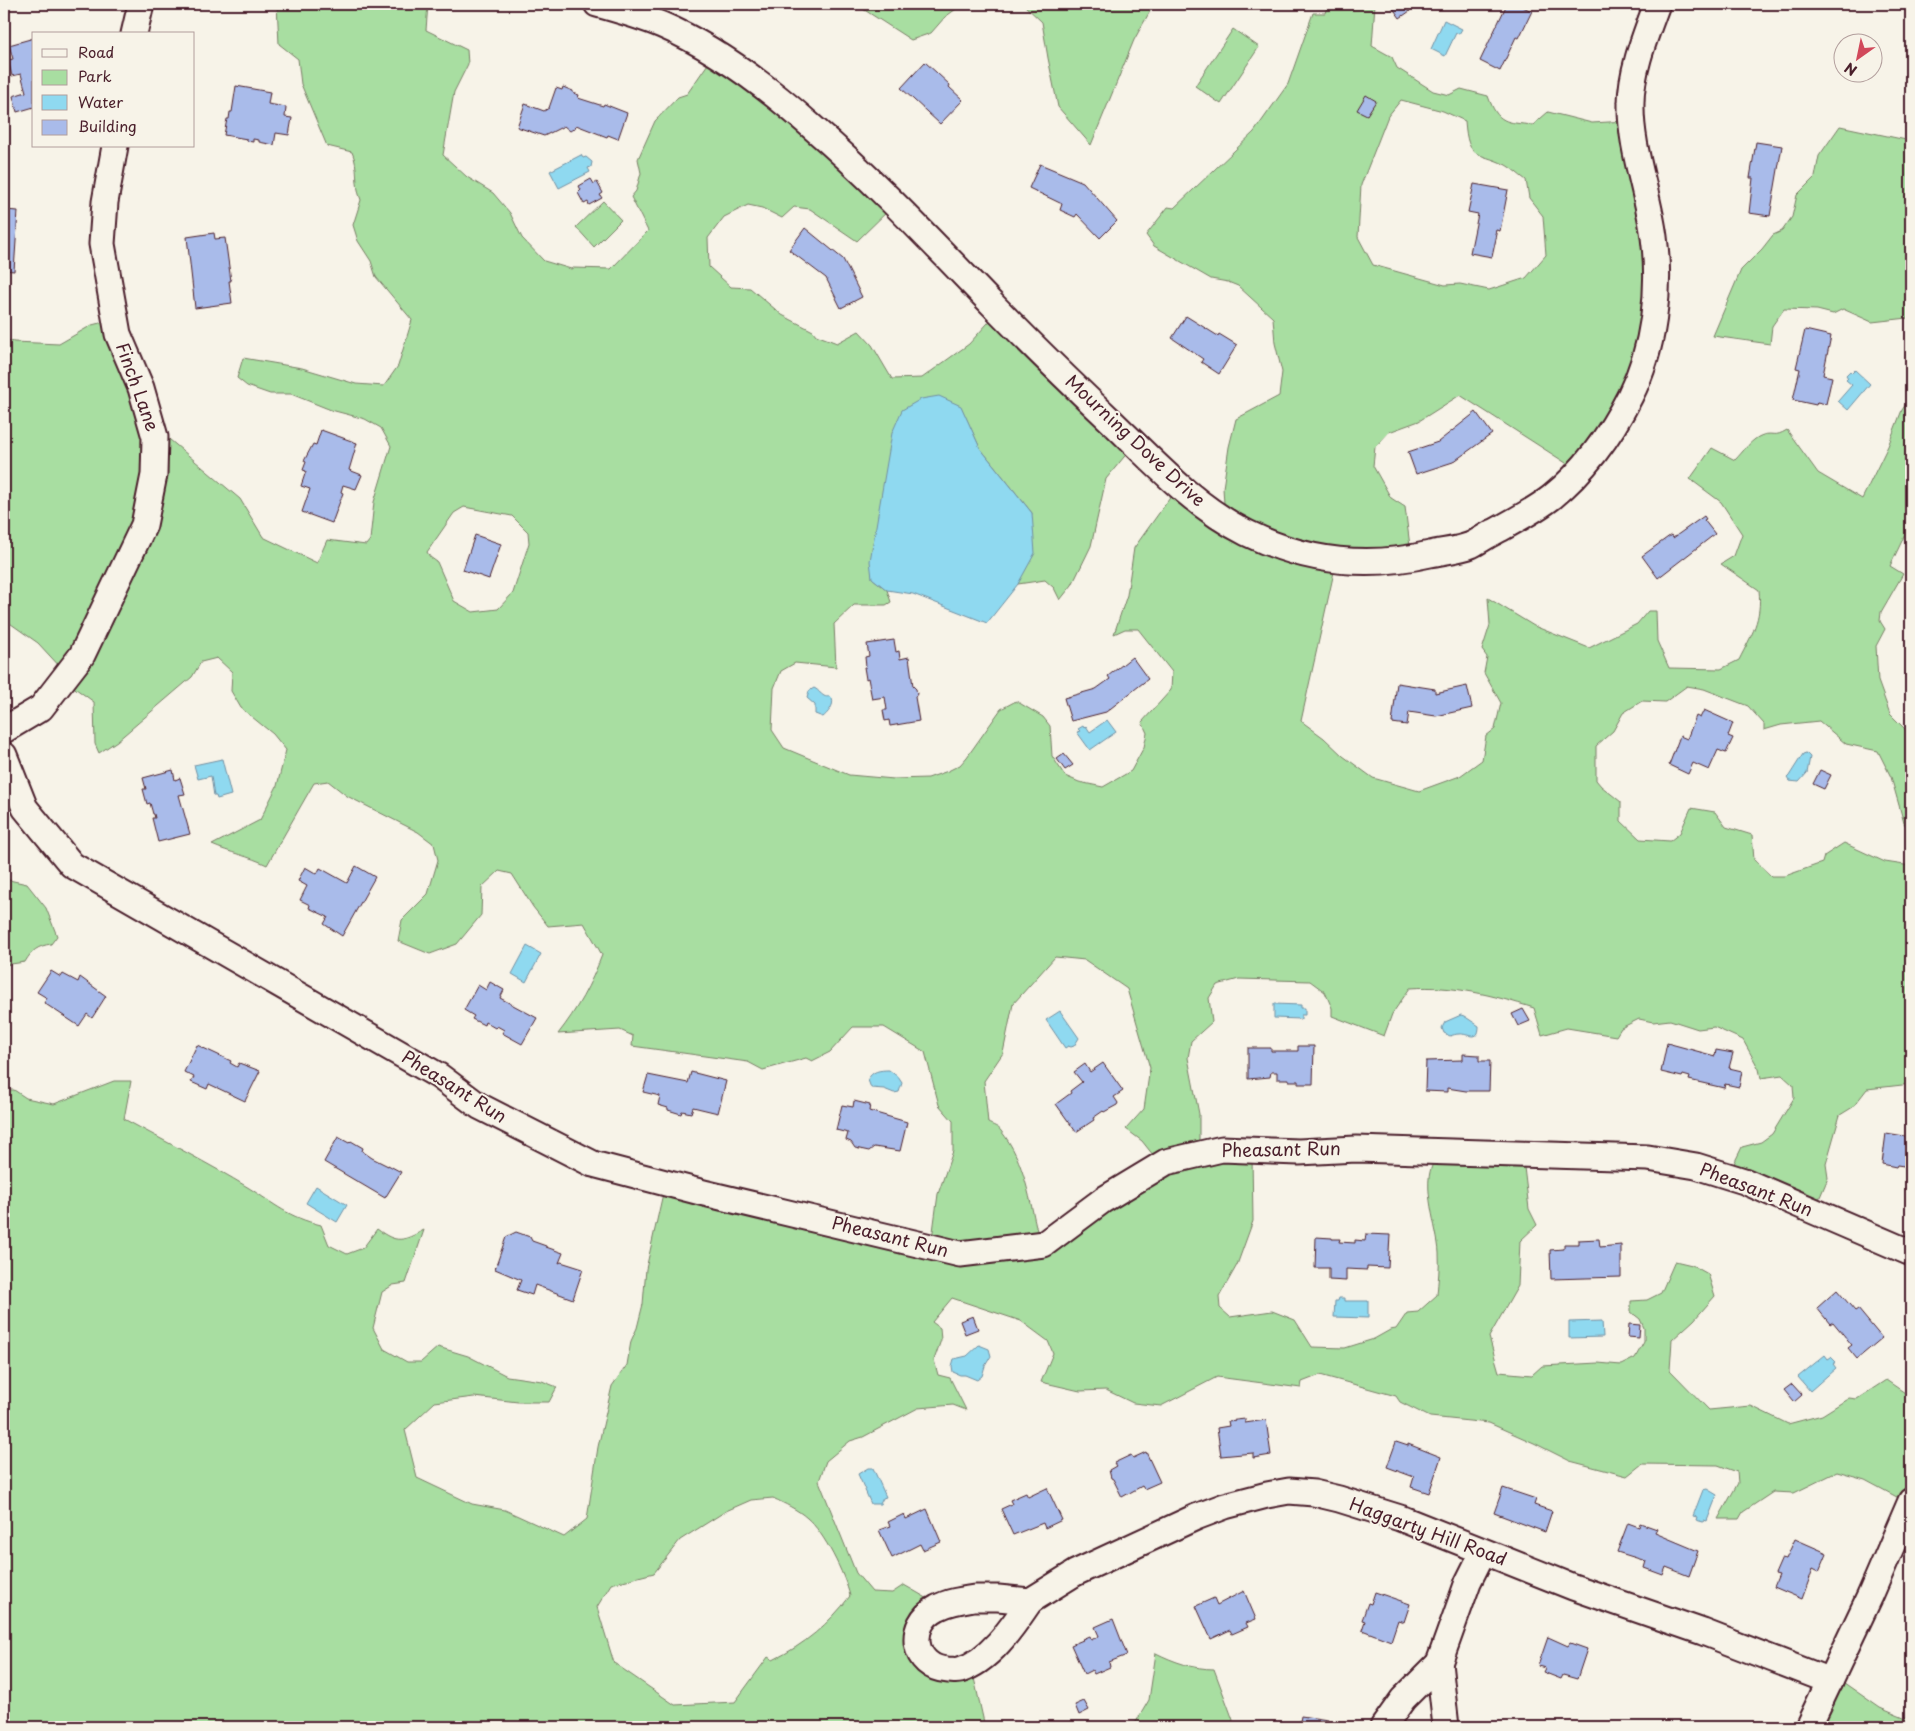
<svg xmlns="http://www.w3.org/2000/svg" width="1915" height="1731" viewBox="0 0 1915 1731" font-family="'Playpen Sans',sans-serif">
<rect width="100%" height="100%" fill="#f7f3e8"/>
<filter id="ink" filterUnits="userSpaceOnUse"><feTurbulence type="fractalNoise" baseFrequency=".02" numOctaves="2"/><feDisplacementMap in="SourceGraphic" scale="10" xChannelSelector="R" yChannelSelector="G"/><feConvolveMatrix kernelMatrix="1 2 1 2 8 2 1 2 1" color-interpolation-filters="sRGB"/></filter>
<g filter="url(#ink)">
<!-- green -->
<g fill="#a8dea1" stroke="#797e66" fill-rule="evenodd">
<path d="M277 4H428L426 30 467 50 468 64 454 92 443 155 467 177 493 193 510 213 522 238 544 261 571 269 573 268 611 269 648 231 631 197 636 191 641 173 638 159 655 121 678 97 687 94 712 58 893 206 857 241 810 209 794 207 782 218 762 208 748 205 724 217 708 238 709 267 731 287 750 288 782 315 813 331 816 335 837 343 859 331 872 345 892 379 922 378 969 344 996 314 1133 446 1106 479 1091 546 1072 585 1060 600 1054 588 1045 580 1018 584 1032 513 980 448 961 407 872 578 887 590 891 602 886 605H854L834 624 836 667 795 663 781 671 774 688 772 730 784 748 849 775 894 779 928 778 948 771 960 765 967 757 1001 709 1016 701 1043 717 1050 726 1052 756 1065 776 1079 782 1103 787 1131 771 1144 747 1147 733 1142 722 1171 690 1172 672 1138 629H1125L1114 634 1127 595 1134 548 1177 488 1225 519 1223 488 1229 447 1236 419 1279 396 1282 372 1275 343 1273 318 1238 286 1228 282 1211 279 1154 246 1146 235 1168 207 1174 208 1254 132 1288 84 1313 13H1325L1328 4H1375L1372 46 1392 57 1397 68 1433 91 1449 95 1461 89 1488 96C1498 124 1506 122 1533 125L1548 112 1592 123 1626 121 1654 318 1580 472 1460 395 1419 421 1389 432 1375 447 1373 466 1391 498 1405 507 1411 554 1336 563 1301 721 1324 738 1343 756 1373 778 1419 791 1460 776 1482 760 1486 736 1495 729 1501 703 1484 673 1487 657 1482 650 1490 625 1488 598 1534 626 1589 648 1637 624 1648 611H1656L1657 641 1669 668 1721 669 1739 660C1752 634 1762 620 1759 590L1721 564 1734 556 1742 534 1721 502 1690 479 1712 448 1735 460C1743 452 1752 438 1763 435 1774 432 1774 438 1787 430L1818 473 1862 499 1888 446 1902 410 1911 397V522L1890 566 1903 574 1881 612 1880 621 1885 629 1876 646 1878 681 1890 714 1911 735V833L1904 823 1891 777 1878 751 1846 744 1819 721 1781 725 1764 730V724L1748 706 1704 689 1687 686 1665 702 1642 701 1623 713 1613 731 1596 746V780L1601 786 1621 802V821L1640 839 1670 841 1680 833 1691 808 1715 812 1726 827 1752 835 1754 860 1771 876H1785L1822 863 1824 856 1844 843 1885 862 1911 866V1084L1867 1089 1853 1107 1840 1115 1826 1164 1828 1178 1812 1216 1724 1184 1742 1147 1761 1142 1772 1134 1794 1098 1793 1085 1782 1075 1761 1078 1759 1069 1743 1040 1714 1027 1698 1029 1670 1020 1653 1022 1639 1019 1621 1028 1616 1036 1567 1028 1542 1035 1534 1008C1492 995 1454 985 1410 988L1392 1014 1384 1036 1332 1016V1008L1325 992 1310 981 1239 979 1217 985 1209 998 1212 1022 1191 1041 1188 1058 1199 1114V1150L1252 1156 1253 1221 1237 1265 1219 1297 1220 1308 1230 1317 1272 1311 1295 1320 1312 1347 1345 1348 1374 1339 1390 1330 1396 1329 1407 1313 1418 1312 1437 1295C1438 1281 1440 1267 1439 1253 1438 1229 1420 1184 1434 1162L1523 1159 1529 1209 1537 1225 1520 1241 1518 1286 1489 1337 1499 1372 1532 1375 1542 1366 1598 1363 1621 1365 1635 1358 1644 1342V1328L1640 1319 1631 1312V1301L1647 1300 1661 1293 1675 1261 1692 1265 1708 1274 1715 1296 1694 1320 1672 1340 1670 1370 1709 1410 1751 1406 1788 1424 1822 1415 1849 1398 1857 1399 1886 1380 1911 1397V1502L1910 1504 1865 1480 1837 1472 1794 1493 1773 1492 1743 1512 1739 1519H1718L1738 1483 1737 1472 1718 1465 1642 1464 1627 1476 1570 1461 1534 1443 1489 1423 1430 1417 1400 1402 1396 1396 1320 1375 1302 1382 1301 1388 1217 1377 1161 1406 1133 1403 1106 1390 1080 1391 1041 1382 1053 1353 1048 1341 1021 1321 952 1298 932 1322 940 1328 941 1340 934 1360 938 1375 950 1378 966 1410 953 1405 918 1408 863 1437 850 1441 826 1461 819 1481 856 1573 872 1592 892 1593 904 1585 937 1604 928 1624 929 1641 934 1649 947 1661 967 1665 974 1678 985 1727H4V1090H14L26 1098 54 1104 114 1081H131L124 1119C166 1142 208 1163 249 1188 276 1205 288 1217 321 1225L329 1245 347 1254 363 1248 377 1229C397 1244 403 1241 424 1230L406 1283 393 1285 382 1292 373 1328 384 1349 407 1362H421L438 1347 468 1356 507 1376 542 1381 557 1387 549 1402H518L474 1397 435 1402 405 1430 417 1478 472 1504 505 1510 564 1537 587 1519 598 1447 612 1386 627 1365 631 1341 637 1328 643 1304 646 1269 664 1189 932 1239 938 1194 953 1151V1121L939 1105 925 1052 884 1027H853L830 1052 812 1061 806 1058 763 1070 748 1062 632 1046 633 1036 620 1030 558 1034C577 1010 591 984 602 955L584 923 548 926 533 907 512 874 499 871 482 887 481 915 457 944 430 954 398 941 402 920 428 894 438 860 434 844 418 832 347 796 328 781 314 783 267 865C249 856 230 853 212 845L260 820 277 786 286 750 273 734 241 708 231 691 232 672 217 658 201 662 192 677 117 741 99 753 95 744 94 702 61 678 62 669 38 643 4 619V339L14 342 59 344 92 325 119 318 163 434 240 499 263 537 317 563 327 540 366 545 370 540 374 502 391 446 381 428 365 419 331 410 291 394H270L247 386 237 378 243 358 302 368 356 384 384 386 398 366 412 320 376 277 371 261 358 241 353 225 361 200C354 184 359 167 352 152L327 146 301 84 298 59 279 44ZM1401 100 1443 111 1465 121C1468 161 1477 151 1506 165 1513 169 1519 175 1526 180L1529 198 1543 216 1546 255 1526 278 1489 290 1460 284 1445 285 1373 265 1358 237 1361 185 1388 116ZM464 507 512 516 528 532 529 543 513 593 498 609 473 612 454 601 437 562 430 557 427 552 454 513ZM1055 957 1085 960 1127 989 1150 1068 1144 1109 1126 1129 1142 1141 1161 1165 1089 1227 1079 1232 1039 1239C1030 1203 1025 1160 1001 1131 999 1127 992 1125 988 1123L984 1081 1003 1053 1013 1004ZM773 1498C785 1504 797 1509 807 1518 824 1532 845 1575 850 1596 829 1624 804 1645 773 1660L768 1657 735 1702 675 1705 614 1663 597 1607 611 1584 654 1573 680 1540 726 1511 751 1500Z"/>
<polygon points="865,4 963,4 945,17 931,33 911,40 863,9"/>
<polygon points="1023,4 1154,4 1134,40 1091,145 1058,107 1048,58 1042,22"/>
<polygon points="1233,29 1259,47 1221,104 1195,86"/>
<polygon points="1840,126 1911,141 1911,319 1908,318 1872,322 1843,309 1833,314 1817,310 1784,309 1772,326 1770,344 1713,336 1741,270 1762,249 1773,235 1782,231 1792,217 1797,195 1815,177 1819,156"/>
<polygon points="603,201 621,220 594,247 576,227"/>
<path d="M9 880 27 884 46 908 57 936 51 944C38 946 32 950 25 962L4 965V887Z"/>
<path d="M1156 1653C1174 1662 1194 1669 1214 1669L1233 1720 1231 1727H1124L1136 1722 1149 1700Z"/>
<polygon points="1837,1678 1880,1708 1911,1721 1911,1727 1809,1727"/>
</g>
<!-- water -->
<g fill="#8fd9f0" stroke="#738fa1">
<polygon points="1444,20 1462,29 1459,34 1456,33 1445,56 1431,49"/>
<polygon points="581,155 583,158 586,157 592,162 591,167 588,168 590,172 559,188 550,171"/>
<polygon points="1855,370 1870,384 1848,410 1838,401 1852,385 1846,380 1848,378 1846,375 1850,371 1852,373"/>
<polygon points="939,396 961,406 980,448 1032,513 1035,553 1018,584 987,623 913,594 887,590 872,578 870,561 892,433 902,410 921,399"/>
<path d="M814 688C819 690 820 694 824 696 828 698 829 695 832 699 835 705 827 714 823 717L815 714V705L807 698 809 691Z"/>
<polygon points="1107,720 1116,732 1090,750 1077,732 1080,731 1078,729 1083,726 1084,728 1086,726 1090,732"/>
<polygon points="1806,753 1810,757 1807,773 1799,782 1789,781 1787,778 1789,776 1803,754"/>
<polygon points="222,759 231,795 217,799 216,796 214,796 211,776 198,779 194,765"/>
<polygon points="527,946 541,954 526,982 512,974"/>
<polygon points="1274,1004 1301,1005 1301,1008 1305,1008 1305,1015 1301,1015 1301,1019 1274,1018"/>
<polygon points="1060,1011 1079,1038 1074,1046 1071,1047 1068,1046 1065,1048 1046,1020"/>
<path d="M1461 1015 1464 1016 1479 1026C1479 1043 1468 1033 1459 1034 1456 1034 1453 1035 1450 1036L1444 1033 1442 1028 1445 1022Z"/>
<path d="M889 1070 898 1077 902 1083 899 1092 894 1093 884 1089 871 1088 868 1080C871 1071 880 1070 889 1070Z"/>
<polygon points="316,1186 347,1205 337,1222 306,1203"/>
<polygon points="1339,1298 1344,1298 1344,1301 1368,1301 1368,1318 1334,1317 1335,1301 1338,1301"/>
<polygon points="1602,1321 1603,1337 1569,1338 1569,1322"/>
<polygon points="979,1345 989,1349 991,1356 985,1366 982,1376 977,1380 965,1375 960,1375 953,1372 952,1366 954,1359 967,1356"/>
<polygon points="1825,1355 1828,1359 1831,1357 1836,1362 1833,1364 1836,1368 1810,1391 1798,1377"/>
<polygon points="868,1468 873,1468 886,1497 883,1498 880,1504 871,1504 858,1474"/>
<polygon points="1707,1489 1717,1495 1707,1521 1704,1520 1703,1522 1696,1520 1697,1517 1693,1516 1703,1490"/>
</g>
<!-- building -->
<g fill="#a9bbea" stroke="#4a1f2b">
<polygon points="1390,4 1404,4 1410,11 1400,18"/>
<polygon points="1507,4 1516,4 1532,11 1519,38 1516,37 1500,71 1480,61"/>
<polygon points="34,38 34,107 17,112 13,96 26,92 21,74 12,76 8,60 13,59 9,45"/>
<polygon points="925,62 950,85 949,87 963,100 940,124 901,88"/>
<polygon points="236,86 270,92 268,104 286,107 285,117 292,118 289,135 276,133 274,145 259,142 259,140 253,139 253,142 247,141 247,139 224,135 227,119 229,119 230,112 232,112"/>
<polygon points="563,87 573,91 573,93 579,95 578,98 603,106 604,104 627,113 618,139 608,135 607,137 576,125 575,128 570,131 564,126 544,136 517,127 525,104 544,111 549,108 556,88 562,90"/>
<polygon points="1366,95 1376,101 1367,115 1357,110"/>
<polygon points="1756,142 1782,146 1770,216 1749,213 1753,178 1750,178"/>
<polygon points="1040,164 1083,182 1117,221 1100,238 1077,214 1075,217 1060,210 1062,204 1029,188"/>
<polygon points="591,179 594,184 597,182 603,193 600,195 602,198 589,205 588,202 584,204 578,193 581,190 579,186"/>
<polygon points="1474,184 1508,190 1500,231 1496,230 1495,234 1497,234 1492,257 1470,253 1478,214 1468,212"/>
<polygon points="4,210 18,211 14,271 4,270"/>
<polygon points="805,228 843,259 862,297 841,308 826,278 789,250"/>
<polygon points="214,233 215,239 225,238 231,281 229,281 232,303 195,308 187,237"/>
<polygon points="1186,316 1218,336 1219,334 1237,345 1219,374 1201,362 1203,359 1172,338"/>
<polygon points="1805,330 1831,336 1823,375 1832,377 1826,404 1817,402 1816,405 1793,400 1800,369 1796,368"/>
<polygon points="1476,412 1492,434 1453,462 1416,474 1408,452 1438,442"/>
<polygon points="321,430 357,443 349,470 362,475 356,489 343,485 341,492 343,493 332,523 302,512 310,489 301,486 306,471 303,470 306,462 304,461 313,444 316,445"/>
<polygon points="1704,516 1706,519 1704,520 1715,534 1658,578 1642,556 1671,535 1673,538"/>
<polygon points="475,535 501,544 489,579 463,570"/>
<polygon points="894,640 896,652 899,651 900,659 909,657 913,686 916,689 917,694 915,697 919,721 890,726 889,720 885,721 883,710 887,710 885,697 872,699 868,678 866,679 864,667 866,667 865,657 869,656 867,644"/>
<polygon points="1132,657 1148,679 1106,712 1071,721 1064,698 1096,689 1110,679 1108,676"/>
<polygon points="1397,683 1435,689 1435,693 1467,686 1472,708 1436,716 1409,712 1407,725 1392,723"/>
<polygon points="1704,710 1733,723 1728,736 1733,738 1726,753 1718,750 1709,770 1693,763 1688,774 1669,765 1680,736 1687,739 1696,716 1700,718"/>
<polygon points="1064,754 1073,765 1065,770 1057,759"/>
<polygon points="173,770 175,780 180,778 185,794 179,795 190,834 158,842 152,818 155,818 154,814 153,814 150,803 147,804 143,789 146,789 143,778"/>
<polygon points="1820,770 1831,775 1824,789 1813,784"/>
<polygon points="356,866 375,877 342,936 324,924 328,917 309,908 310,905 300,900 307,886 298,881 305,867 317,874 320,868 347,883"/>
<polygon points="51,971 61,977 63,974 78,982 80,977 106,996 92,1018 87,1014 79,1026 44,1003 47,998 37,992"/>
<polygon points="490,982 504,990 500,998 537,1018 522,1044 502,1033 504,1030 497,1026 495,1028 485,1022 484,1025 472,1019 474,1016 464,1010 478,985 486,990"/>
<polygon points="1523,1009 1530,1021 1518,1026 1512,1014"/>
<polygon points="1667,1043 1715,1056 1716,1050 1733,1053 1729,1068 1742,1071 1739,1087 1725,1084 1724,1088 1689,1080 1690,1077 1683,1075 1682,1077 1661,1072"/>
<polygon points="197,1045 231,1061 230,1063 237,1067 239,1063 260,1071 245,1101 209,1084 207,1089 191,1082 194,1077 184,1072"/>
<polygon points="1298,1046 1314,1046 1313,1084 1298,1084 1298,1081 1289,1081 1289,1079 1277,1079 1277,1072 1271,1072 1270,1077 1248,1079 1248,1048 1271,1048 1271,1051 1298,1051"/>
<polygon points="1463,1054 1479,1055 1479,1061 1490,1061 1489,1091 1466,1091 1447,1088 1447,1092 1425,1091 1426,1061 1463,1060"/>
<polygon points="1103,1063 1123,1091 1114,1097 1118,1103 1117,1105 1104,1112 1103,1111 1093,1118 1094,1120 1076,1132 1056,1104 1071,1093 1070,1091 1082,1082 1074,1072 1085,1064 1090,1072"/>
<polygon points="691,1072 726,1081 718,1113 693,1107 691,1113 682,1111 681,1114 668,1110 668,1108 658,1105 660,1096 643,1092 648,1075 688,1083"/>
<polygon points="854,1101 870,1105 869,1111 907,1122 900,1151 874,1147 869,1151 855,1148 851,1142 846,1140 848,1133 836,1130 842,1105 853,1107"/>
<polygon points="1886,1133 1911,1137 1911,1165 1905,1164 1904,1166 1897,1165 1896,1167 1882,1164"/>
<polygon points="338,1137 349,1143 351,1141 363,1148 362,1151 372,1158 388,1166 388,1165 401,1172 385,1198 324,1162"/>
<polygon points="516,1232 530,1237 532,1241 546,1246 546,1247 563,1253 559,1263 561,1262 583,1269 573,1299 535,1285 532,1295 517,1290 521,1280 495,1269 506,1237"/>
<polygon points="1366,1234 1390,1235 1388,1268 1367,1267 1367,1270 1346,1269 1346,1281 1329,1280 1329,1268 1315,1268 1316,1237 1332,1238 1332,1239 1340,1239 1339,1242 1355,1243 1355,1240 1365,1241"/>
<polygon points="1599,1239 1600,1247 1621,1245 1621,1277 1551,1279 1550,1250 1564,1249 1564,1244 1578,1244 1578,1240"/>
<polygon points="1837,1290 1855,1311 1858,1309 1882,1338 1857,1359 1848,1348 1852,1345 1833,1322 1830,1324 1817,1308"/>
<polygon points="973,1316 978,1329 965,1334 960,1321"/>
<polygon points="1629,1324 1640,1325 1639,1338 1628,1337"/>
<polygon points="1792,1384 1802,1395 1794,1402 1784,1390"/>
<polygon points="1245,1419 1245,1423 1266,1420 1271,1455 1253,1458 1253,1453 1221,1456 1217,1428 1229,1426 1228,1421"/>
<polygon points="1396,1442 1408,1446 1408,1444 1441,1457 1429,1493 1411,1487 1414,1477 1387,1467"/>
<polygon points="1146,1452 1160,1482 1144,1489 1142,1486 1122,1497 1113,1479 1111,1478 1109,1470 1116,1466 1114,1463 1131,1455 1133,1458"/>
<polygon points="1047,1488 1062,1520 1045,1528 1043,1523 1013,1535 1001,1509 1012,1504 1010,1500 1026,1493 1028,1497"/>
<polygon points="1503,1488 1536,1499 1534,1505 1552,1511 1545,1532 1494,1513"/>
<polygon points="927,1509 941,1542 923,1550 920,1544 892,1558 879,1530 890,1526 888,1522 904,1514 906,1519"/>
<polygon points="1628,1523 1639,1527 1640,1523 1657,1529 1655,1533 1698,1551 1689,1576 1666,1567 1663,1575 1644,1568 1646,1561 1617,1552"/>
<polygon points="1795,1539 1827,1553 1819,1572 1813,1569 1802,1599 1774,1587 1779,1575 1775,1574 1782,1558 1786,1559"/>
<polygon points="1244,1591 1256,1619 1246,1623 1248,1627 1232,1634 1230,1630 1211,1639 1196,1606 1214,1598 1217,1605"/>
<polygon points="1375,1592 1410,1604 1404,1622 1398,1620 1391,1641 1362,1630 1365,1621 1362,1620 1368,1603 1371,1604"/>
<polygon points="1113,1619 1127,1655 1109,1662 1110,1667 1094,1674 1092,1670 1084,1674 1071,1645 1083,1640 1082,1639 1089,1636 1091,1640 1099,1636 1095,1627"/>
<polygon points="1548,1637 1568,1646 1570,1643 1587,1649 1577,1679 1563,1675 1561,1679 1543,1672 1545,1668 1538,1666"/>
<polygon points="1084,1701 1089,1710 1079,1715 1075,1705"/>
<polygon points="1301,1716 1328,1720 1327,1727 1299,1727"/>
</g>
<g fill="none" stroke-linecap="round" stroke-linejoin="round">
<defs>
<g id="minor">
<path d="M597 4C619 10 640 16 662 25 716 48 766 86 810 125 875 181 933 243 993 305 1031 344 1070 382 1109 419 1152 460 1193 506 1247 533 1306 562 1366 569 1430 554 1443 551 1459 550 1471 545 1479 541 1486 536 1494 532 1514 521 1534 511 1552 497 1585 470 1611 434 1630 396 1654 349 1661 289 1654 237 1648 192 1630 148 1631 103 1631 70 1646 34 1657 4"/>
<polyline points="134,34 141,4"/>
<polyline points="4,730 41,708 82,655 144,525 154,475 155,437 141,388 118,334 102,244 105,202 115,146"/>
<polyline points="4,755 25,808 72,865 439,1076 479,1106 593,1164 704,1193 960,1254 1044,1244 1103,1200 1166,1162 1222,1149 1299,1152 1356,1149 1648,1158 1696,1166 1744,1181 1911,1253"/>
<path d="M974 1598H998L1030 1601C1013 1626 990 1661 960 1670 956 1671 952 1670 948 1670 912 1668 906 1624 937 1608 948 1602 961 1600 974 1598Z"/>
<polyline points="1030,1601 1075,1573 1196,1517 1225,1506 1267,1495 1289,1491 1314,1493 1339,1499 1400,1518 1573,1587 1703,1632 1830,1681"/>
<polyline points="1439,1663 1468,1582 1483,1552"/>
<polyline points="1383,1727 1403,1699 1439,1663 1446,1727"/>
<polyline points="1808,1727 1870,1596 1911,1501"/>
</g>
</defs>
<!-- minor casing -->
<use href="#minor" stroke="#4a1f2b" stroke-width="29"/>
<!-- minor -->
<use href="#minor" stroke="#f7f3e8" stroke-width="25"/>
</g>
</g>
<g text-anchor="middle" stroke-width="4" stroke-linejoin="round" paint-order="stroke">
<!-- street labels -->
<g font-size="18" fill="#4a1f2b" stroke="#f7f3e8">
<text transform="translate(137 387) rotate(70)" y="6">Finch Lane</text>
<text transform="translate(1135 441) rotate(43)" y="6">Mourning Dove Drive</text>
<text transform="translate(454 1087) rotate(32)" y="6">Pheasant Run</text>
<text transform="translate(1281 1150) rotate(-1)" y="6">Pheasant Run</text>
<text transform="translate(1756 1190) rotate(21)" y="6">Pheasant Run</text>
<text transform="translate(890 1237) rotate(14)" y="6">Pheasant Run</text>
<text transform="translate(1428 1532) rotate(20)" y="6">Haggarty Hill Road</text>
</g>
</g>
<!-- margin -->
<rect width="1915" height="1731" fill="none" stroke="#f7f3e8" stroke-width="20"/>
<rect x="10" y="10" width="1895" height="1711" fill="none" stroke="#4a1f2b" stroke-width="2" filter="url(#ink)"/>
<!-- legend -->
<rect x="32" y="32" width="162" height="115" fill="#f7f3e8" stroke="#b29e9c"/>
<rect x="42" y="49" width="25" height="8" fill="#f7f3e8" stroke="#b29e9c"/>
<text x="78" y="58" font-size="15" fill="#4a1f2b">Road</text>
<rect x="42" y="70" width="25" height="15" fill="#a8dea1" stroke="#b29e9c"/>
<text x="78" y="82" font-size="15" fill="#4a1f2b">Park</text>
<rect x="42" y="95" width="25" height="15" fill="#8fd9f0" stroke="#b29e9c"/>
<text x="78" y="108" font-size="15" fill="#4a1f2b">Water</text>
<rect x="42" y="120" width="25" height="15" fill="#a9bbea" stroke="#b29e9c"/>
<text x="78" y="132" font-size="15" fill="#4a1f2b">Building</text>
<!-- north arrow -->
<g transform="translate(1858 58) rotate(213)"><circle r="24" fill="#f7f3e8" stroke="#b29e9c"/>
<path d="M0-4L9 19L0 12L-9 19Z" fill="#d1495b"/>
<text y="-8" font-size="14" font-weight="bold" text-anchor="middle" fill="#4a1f2b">N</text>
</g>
</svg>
